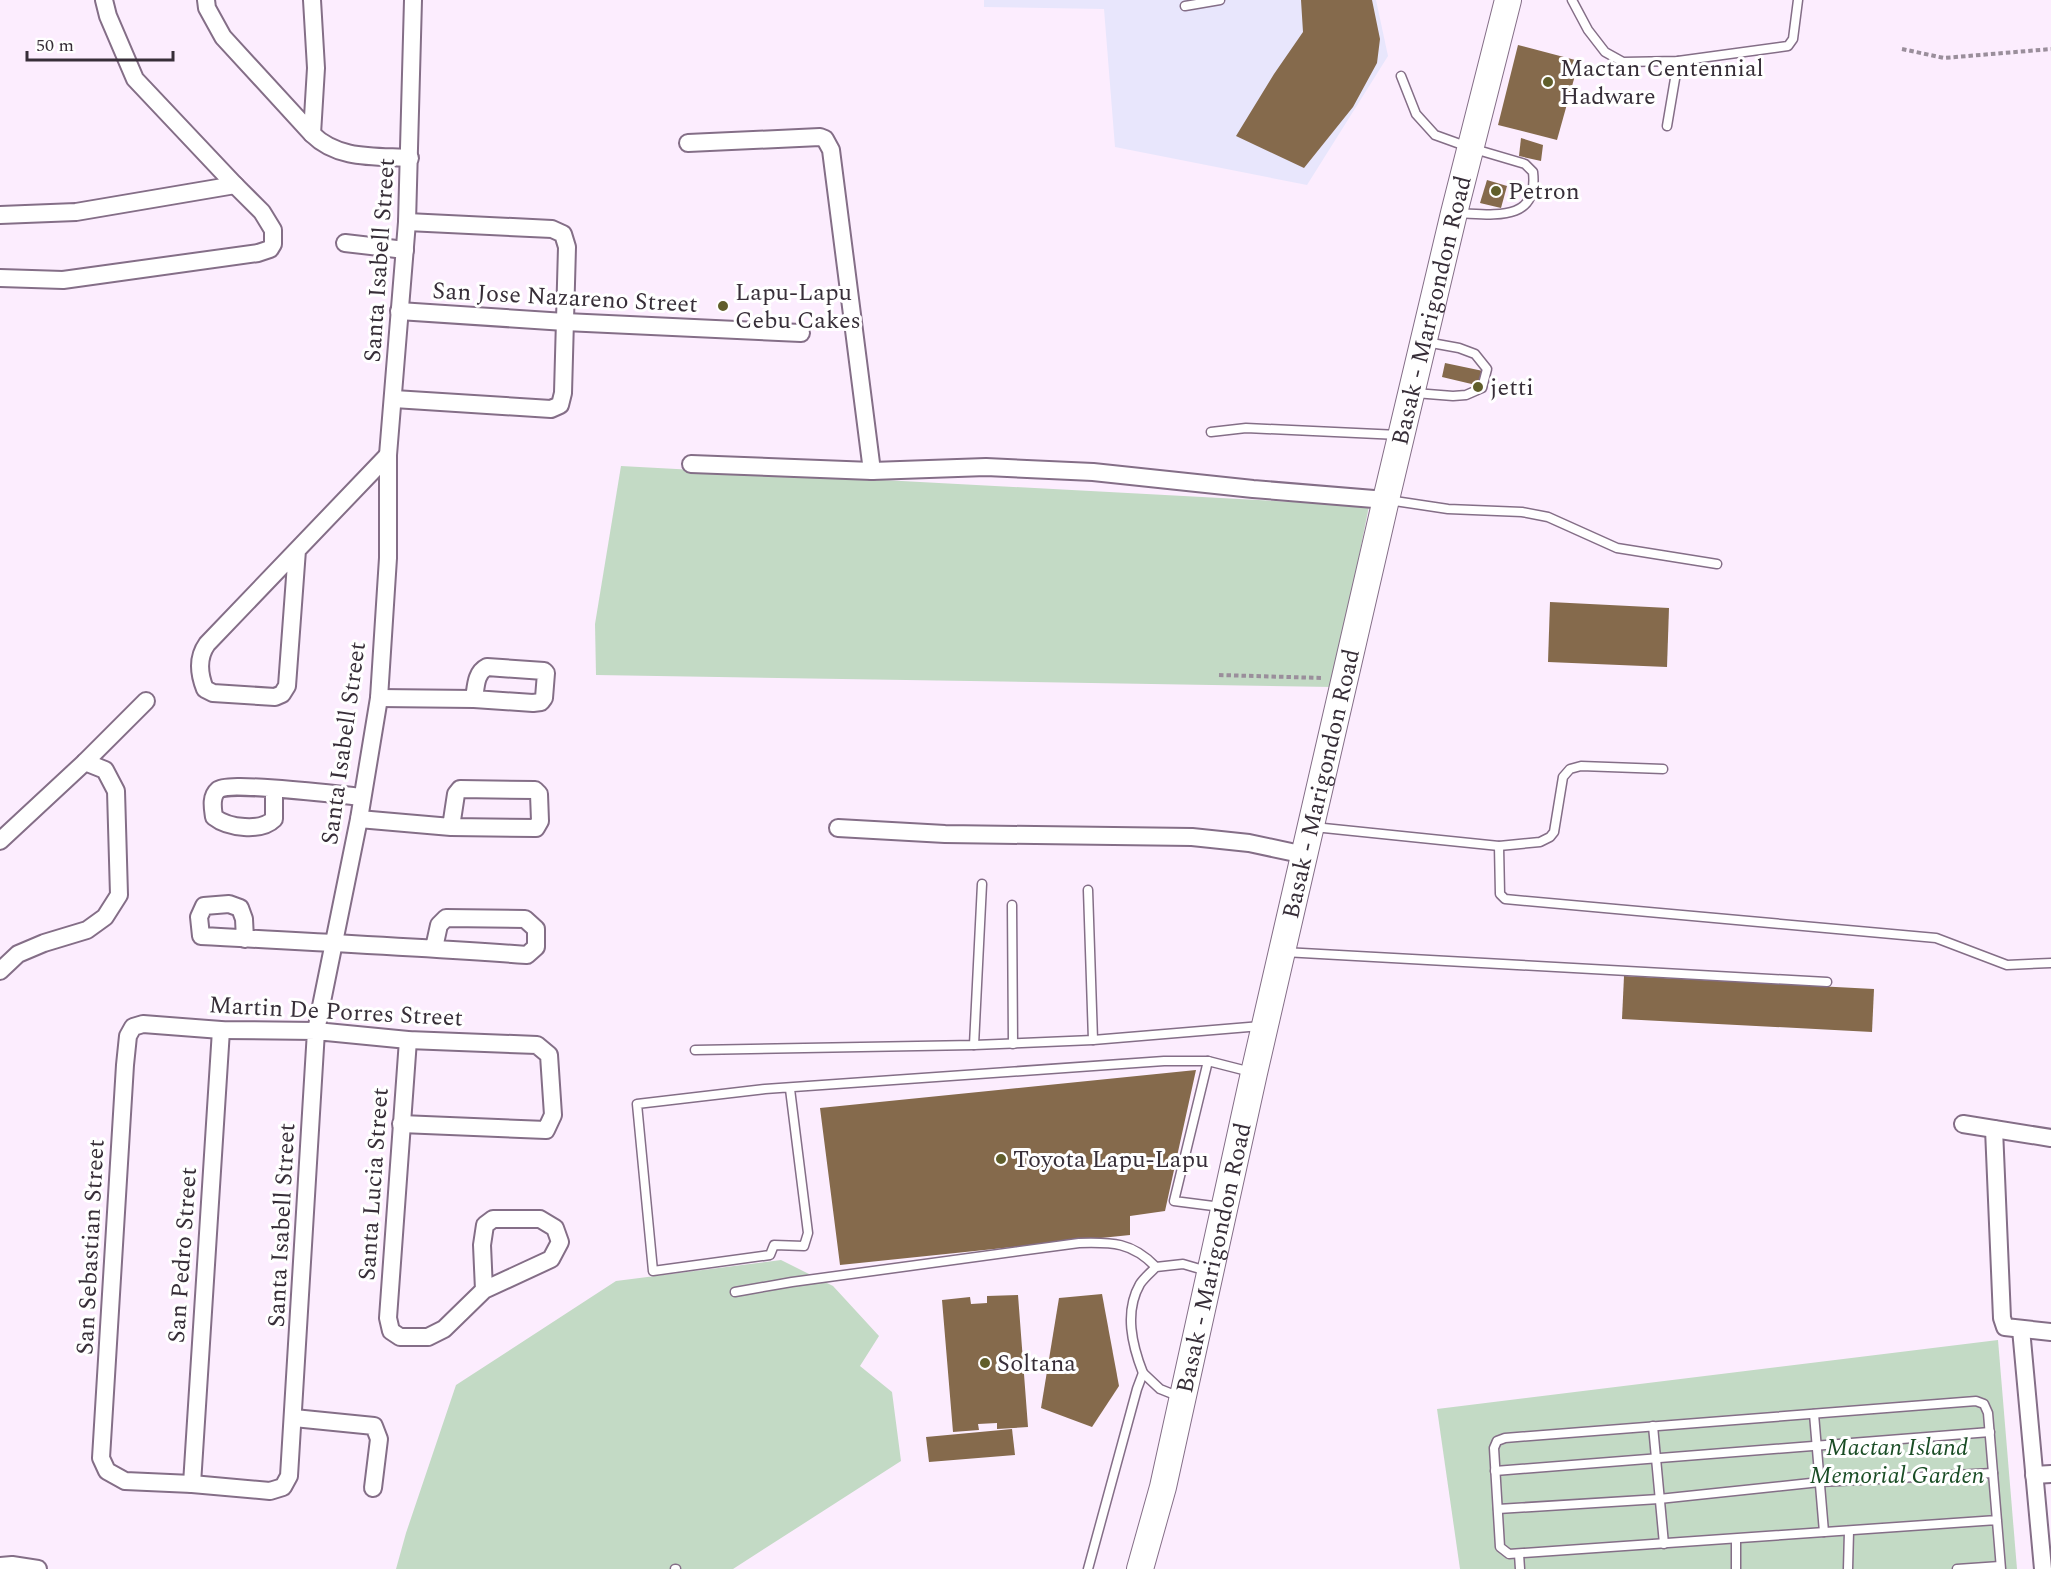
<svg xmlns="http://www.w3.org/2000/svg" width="2051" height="1569" viewBox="0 0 2051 1569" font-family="Spectral,serif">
<rect width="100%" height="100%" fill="#fcedfe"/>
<!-- industrial -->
<polygon fill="#e8e6fc" points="984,0 1376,0 1388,56 1307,185 1115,147 1104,9 984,7"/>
<!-- green -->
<g fill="#c3dac5">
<polygon points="621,466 1369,506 1333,687 596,675 595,624"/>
<polygon points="781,1260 833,1286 879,1336 860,1366 892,1392 901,1461 733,1569 396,1569 406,1533 456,1385 616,1281"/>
<polygon points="1998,1340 2017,1569 1460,1569 1437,1409"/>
</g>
<!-- building -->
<g fill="#856a4c">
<polygon points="1301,0 1372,0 1380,39 1377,63 1353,107 1304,168 1236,136 1274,74 1303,32"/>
<polygon points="1518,45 1579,61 1557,140 1498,125"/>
<polygon points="1521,138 1543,145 1541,161 1519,156"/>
<polygon points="1487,180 1507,186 1501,208 1480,203"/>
<polygon points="1445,363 1483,371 1480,386 1442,377"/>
<polygon points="1550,602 1669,608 1667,667 1548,662"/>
<polygon points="1624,976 1874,989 1872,1032 1622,1019"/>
<polygon points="1196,1070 1165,1211 1130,1216 1130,1235 840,1265 820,1108"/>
<polygon points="1102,1294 1119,1386 1092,1427 1041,1408 1059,1298"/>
<polygon points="1018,1295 1028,1427 997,1429 997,1423 978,1424 979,1430 953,1432 942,1300 970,1297 971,1304 987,1303 987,1296"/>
<polygon points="1012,1429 1015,1455 929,1462 926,1437"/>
</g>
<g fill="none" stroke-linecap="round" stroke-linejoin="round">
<defs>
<g id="lane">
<polyline points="1572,0 1588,30 1605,52 1623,62 1678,61 1788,46 1793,39 1798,0"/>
<polyline points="1185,6 1220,0"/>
<path d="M1401 76 1416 114 1435 135 1471 148 1525 164 1533 172C1539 224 1491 214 1457 213"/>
<polyline points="1667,126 1678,61"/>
<polyline points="1415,393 1453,396 1466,395 1482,388 1487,369 1475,354 1459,348 1426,342"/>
<polyline points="1211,432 1246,428 1399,435"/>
<polyline points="1388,500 1448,509 1522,512 1548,517 1617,548 1717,564"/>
<polyline points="1314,827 1499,846 1540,842 1550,837 1554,832 1563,777 1570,769 1581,766 1663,769"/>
<polyline points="1499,846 1500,894 1505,899 1936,938 2007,965 2051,963"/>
<polyline points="1088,890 1093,1040"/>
<polyline points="1012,905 1013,1044"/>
<polyline points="1284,952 1827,982"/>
<polyline points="974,1045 982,884"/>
<polyline points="695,1050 974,1045 1093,1040 1261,1026"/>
<polyline points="790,1089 808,1233 804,1246 774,1245 770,1255 653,1271 637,1104 765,1089 1164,1061 1208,1061"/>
<polyline points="1221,1207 1174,1201 1208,1061 1251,1072"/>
<path d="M735 1292 792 1282 1079 1243C1112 1242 1132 1242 1156 1267"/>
<polyline points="1143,1373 1160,1389 1180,1397"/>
<polyline points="1814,1414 1824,1532"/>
<polyline points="1653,1426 1664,1544"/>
<polyline points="1495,1471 1990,1432"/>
<polyline points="1498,1509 1659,1499 1820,1482 1993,1473"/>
<polyline points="1997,1520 1509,1554 1500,1547 1494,1448 1497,1441 1505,1438 1976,1401 1984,1404 1988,1413 2001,1569"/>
<polyline points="1519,1554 1520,1569"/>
<polyline points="675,1569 676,1569"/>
<path d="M1088 1569 1137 1389 1143 1373C1132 1345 1124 1312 1140 1284 1144 1278 1151 1272 1156 1267L1183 1264 1207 1271"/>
<polyline points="1736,1569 1736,1539"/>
<polyline points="1848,1569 1849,1531"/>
<polyline points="1957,1569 2000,1566"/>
</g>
<g id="street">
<polyline points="206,0 207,8 223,37 312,134 316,68 312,0"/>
<path d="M312 134C338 160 375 156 410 158"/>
<polyline points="688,143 820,137 825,139 831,150 872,471"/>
<polyline points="0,215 76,212 235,185"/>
<polyline points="345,243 405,250"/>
<polyline points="0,278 63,280 258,253 270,249 273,244 273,230 262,212 235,185 135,79 108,16 104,0"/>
<polyline points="399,311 565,322 801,333"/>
<polyline points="394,399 551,409 560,405 563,393 567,247 563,234 552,229 407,222"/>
<polyline points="691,464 872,471 986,467 1093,472 1253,489 1386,500"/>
<path d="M297 550 287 686 282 694 275 697 213 693 205 689C199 674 197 658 207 644L388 455"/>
<path d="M379 698 474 699 533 703 541 702 544 698 546 673 544 671 487 667C475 673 476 688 474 699"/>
<path d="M274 789V819C261 832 228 828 214 817 213 809 210 797 218 790 228 781 342 795 362 797"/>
<polyline points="359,819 451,827 536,828 540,821 539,794 535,790 460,789 456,794 451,827"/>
<polyline points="838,828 945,834 1192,837 1249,843 1305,855"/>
<polyline points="0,841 85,762 146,701"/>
<path d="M245 939 244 919 240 908 229 904 204 906 199 917 201 936C310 942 419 947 527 955L536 947V929L525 919 446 918 439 925 434 948"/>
<polyline points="0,971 18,954 44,943 87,930 105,917 119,895 116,791 105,770 85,762"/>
<polyline points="408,1040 388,1318 391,1331 400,1337 428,1337 444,1329 484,1290 551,1259 560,1242 555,1228 540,1219 493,1219 485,1225 482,1245 484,1290"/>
<polyline points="401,1124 546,1130 553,1115 549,1055 537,1045 408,1040 316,1031 221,1030 143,1024 133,1027 128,1036 125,1065 101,1458 107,1471 125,1481 192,1484 270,1491 283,1487 289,1476 316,1031 359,819 379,698 388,558 388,455 407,222 413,0"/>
<polyline points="1963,1124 2051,1138"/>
<polyline points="1994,1129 2002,1318 2005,1327 2051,1332"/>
<polyline points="2021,1329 2043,1569"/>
<polyline points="294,1418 374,1426 379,1439 373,1488"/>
<polyline points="2034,1475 2051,1474"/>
<polyline points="192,1484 221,1030"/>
<polyline points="0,1566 12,1565 38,1569"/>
</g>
<g id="primary">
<path id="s1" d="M1140 1569 1163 1487 1254 1073 1384 508 1454 213 1508 0"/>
</g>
</defs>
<!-- lane casing -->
<use href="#lane" stroke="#846e87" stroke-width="11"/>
<!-- street casing -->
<use href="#street" stroke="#846e87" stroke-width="20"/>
<!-- primary casing -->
<use href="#primary" stroke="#846e87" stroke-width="28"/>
<!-- path -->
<g stroke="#9a8e9b" stroke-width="4" stroke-dasharray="4.5 3" stroke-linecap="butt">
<polyline points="1902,49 1944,58 2051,49"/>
<polyline points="1219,675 1323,678"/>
</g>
<!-- lane -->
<use href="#lane" stroke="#fff" stroke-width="8"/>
<!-- street -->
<use href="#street" stroke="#fff" stroke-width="16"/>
<!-- primary -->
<use href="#primary" stroke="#fff" stroke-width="26"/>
</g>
<!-- markers -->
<g fill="#605e2a" stroke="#fff" stroke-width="2">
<circle cx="1548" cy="82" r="6"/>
<circle cx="1496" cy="191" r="6"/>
<circle cx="723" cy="306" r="6"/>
<circle cx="1478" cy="387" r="6"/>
<circle cx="1001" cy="1159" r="6"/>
<circle cx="985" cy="1363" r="6"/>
</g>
<g text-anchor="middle" stroke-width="6" stroke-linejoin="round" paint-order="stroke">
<!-- poi labels -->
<g font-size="24" fill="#372e38" stroke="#fff" text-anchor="start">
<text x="1560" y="76">Mactan Centennial<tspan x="1560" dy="28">Hadware</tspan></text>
<text x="1508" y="199">Petron</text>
<text x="735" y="300">Lapu-Lapu<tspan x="735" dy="28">Cebu Cakes</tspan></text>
<text x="1490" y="395">jetti</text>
<text x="1013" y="1167">Toyota Lapu-Lapu</text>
<text x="997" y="1371">Soltana</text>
</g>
<!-- street labels -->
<g font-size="24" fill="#372e38" stroke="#fff">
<text transform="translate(379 260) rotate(-86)" y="8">Santa Isabell Street</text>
<text transform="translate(565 297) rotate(3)" y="8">San Jose Nazareno Street</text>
<text dy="8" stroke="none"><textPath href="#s1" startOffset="1292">Basak - Marigondon Road</textPath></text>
<text transform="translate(343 743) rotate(-82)" y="8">Santa Isabell Street</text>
<text dy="8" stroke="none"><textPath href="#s1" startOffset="806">Basak - Marigondon Road</textPath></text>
<text transform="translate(336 1011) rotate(3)" y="8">Martin De Porres Street</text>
<text transform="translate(373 1184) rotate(-86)" y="8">Santa Lucia Street</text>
<text transform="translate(281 1225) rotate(-87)" y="8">Santa Isabell Street</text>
<text transform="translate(90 1247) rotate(-87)" y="8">San Sebastian Street</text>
<text transform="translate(182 1255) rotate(-86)" y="8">San Pedro Street</text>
<text dy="8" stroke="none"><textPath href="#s1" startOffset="320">Basak - Marigondon Road</textPath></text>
</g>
<!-- park labels -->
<g font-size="24" font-style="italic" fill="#1a4d25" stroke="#fff">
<text x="1897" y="1455">Mactan Island<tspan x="1897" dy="28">Memorial Garden</tspan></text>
</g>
</g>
<!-- scale -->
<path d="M27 51v9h146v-9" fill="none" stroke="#372e38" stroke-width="3"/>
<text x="36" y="51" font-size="18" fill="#372e38" stroke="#ffffff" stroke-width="4.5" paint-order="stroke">50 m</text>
</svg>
